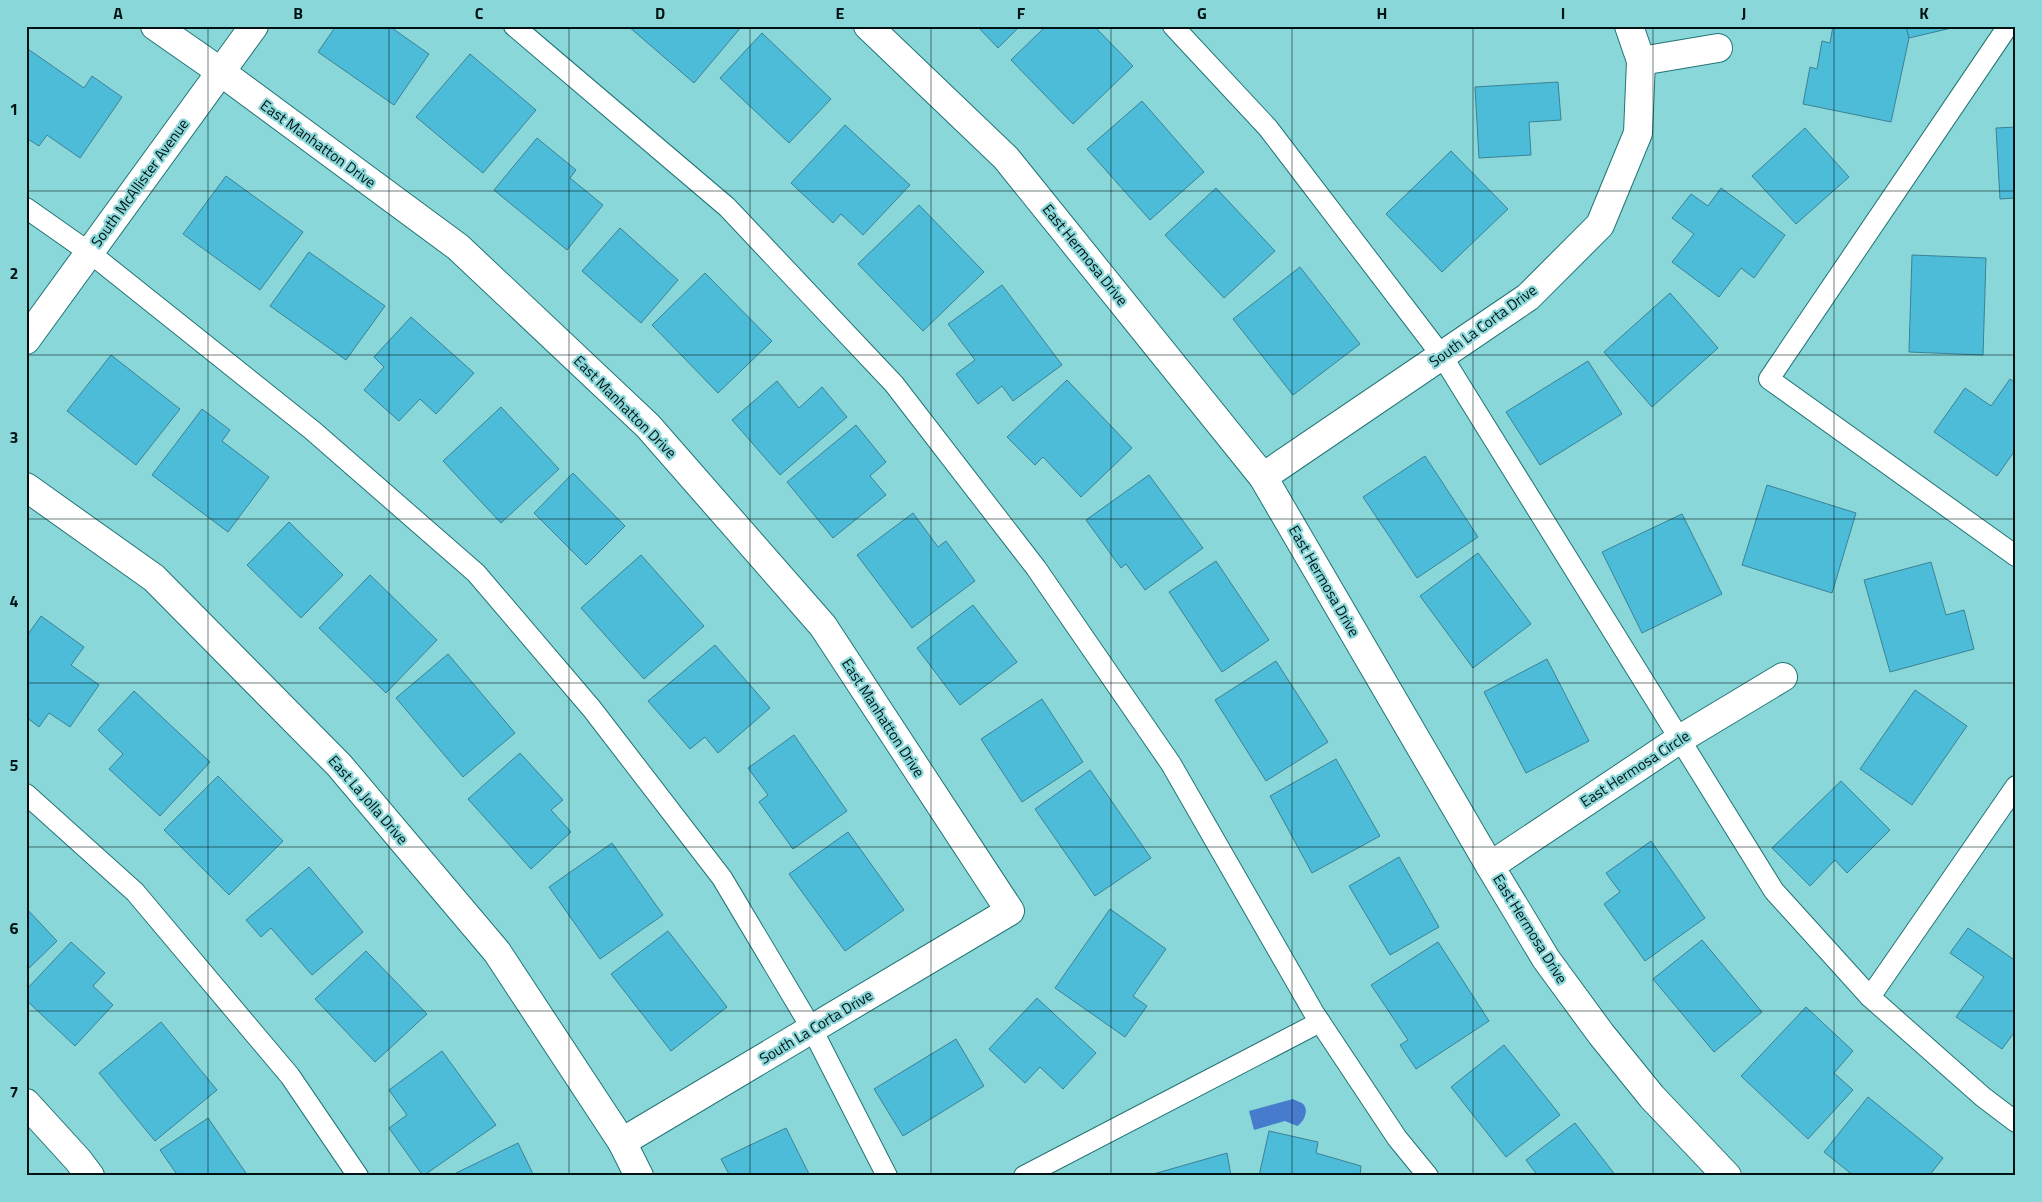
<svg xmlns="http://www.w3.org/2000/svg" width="2042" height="1202" viewBox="0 0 2042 1202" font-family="'Titillium Web',sans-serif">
<rect width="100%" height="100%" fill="#8ad7d9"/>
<!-- water -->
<path fill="#477ccc" d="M1293 1099C1296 1101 1302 1102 1304 1105 1309 1112 1303 1123 1297 1126L1285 1121 1254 1130 1249 1111Z"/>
<!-- building -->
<g fill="#4cbcd9" stroke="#3b8295">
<polygon points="336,26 389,26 429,54 394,105 318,52"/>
<polygon points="628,26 742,26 694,83"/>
<polygon points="977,26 1020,26 998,48"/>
<polygon points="1046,26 1094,26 1133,66 1073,124 1011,60"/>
<polygon points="1833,26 1906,26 1909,38 1891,122 1803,104 1810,67 1817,69 1822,41 1830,43"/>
<polygon points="1906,26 1960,26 1909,38"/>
<polygon points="762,33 831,99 789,143 720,78"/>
<polygon points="28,49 84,88 92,76 122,97 80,158 47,135 39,146 26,138 26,52"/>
<polygon points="470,54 536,110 483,173 416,117"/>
<polygon points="1558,82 1561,120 1529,122 1531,155 1479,158 1475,87"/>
<polygon points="1142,101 1204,172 1150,220 1087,149"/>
<polygon points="845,125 910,185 863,235 841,214 833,223 791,183"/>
<polygon points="2016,127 2016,198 2000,199 1996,128"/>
<polygon points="1805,128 1849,177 1796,224 1752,176"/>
<polygon points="537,138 576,170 570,178 603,205 567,250 494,190"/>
<polygon points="1451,151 1508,209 1442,272 1386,214"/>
<polygon points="226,176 303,232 260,290 183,234"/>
<polygon points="1216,188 1275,251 1224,298 1165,235"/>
<polygon points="1721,188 1785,235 1754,278 1741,268 1719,297 1672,262 1694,234 1672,218 1691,194 1708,206"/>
<polygon points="919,205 984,272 923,331 858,264"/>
<polygon points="620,228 678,280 641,323 582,271"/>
<polygon points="309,252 385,306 346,360 270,306"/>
<polygon points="1912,255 1986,258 1983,355 1909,352"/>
<polygon points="1300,267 1360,344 1293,395 1233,319"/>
<polygon points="705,273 772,341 718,393 652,325"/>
<polygon points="1002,285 1062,365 1013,401 1002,386 978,404 956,374 975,360 948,324"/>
<polygon points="1670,293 1718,348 1652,407 1604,352"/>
<polygon points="411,317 474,373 436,414 420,399 399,421 364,390 384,367 374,357"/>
<polygon points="111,355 180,409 136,465 67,411"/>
<polygon points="1588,361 1622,414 1540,465 1506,412"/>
<polygon points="2010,379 2016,383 2016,449 1997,476 1934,432 1965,388 1991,406"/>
<polygon points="1067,380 1132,448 1081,497 1043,457 1035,465 1007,437"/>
<polygon points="777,381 799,408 822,387 847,417 780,475 732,420"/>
<polygon points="501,407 559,469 501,523 443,461"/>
<polygon points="202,409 230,430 222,441 269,477 228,532 152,475"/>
<polygon points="856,425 886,462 870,476 886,495 833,538 787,482"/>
<polygon points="1425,456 1478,537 1417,578 1363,497"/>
<polygon points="573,473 625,526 586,565 534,513"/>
<polygon points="1149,475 1203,548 1145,590 1126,564 1121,568 1086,520"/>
<polygon points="1767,485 1856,513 1832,593 1742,565"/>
<polygon points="913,513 938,547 946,541 975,581 912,628 857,555"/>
<polygon points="1682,514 1722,594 1642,633 1602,552"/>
<polygon points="289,522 343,575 301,618 247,565"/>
<polygon points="1478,553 1531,624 1473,668 1420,596"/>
<polygon points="641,555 704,626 644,679 581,608"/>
<polygon points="1216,561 1269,640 1222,672 1169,592"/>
<polygon points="1931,562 1946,615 1964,610 1974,649 1890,672 1864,580"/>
<polygon points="370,575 437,640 386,693 319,628"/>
<polygon points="973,605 1017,662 960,705 917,648"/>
<polygon points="41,616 84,647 71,665 99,685 70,727 49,713 39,727 26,717 26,637"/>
<polygon points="715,645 770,708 718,753 705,737 690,749 648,701"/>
<polygon points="448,654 515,733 463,777 396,698"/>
<polygon points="1547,659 1589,741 1526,773 1484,692"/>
<polygon points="1276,661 1328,742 1266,781 1215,700"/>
<polygon points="1915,690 1967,726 1912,805 1860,769"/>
<polygon points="134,691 210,762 160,816 109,769 123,754 98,730"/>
<polygon points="1042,699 1083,762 1022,802 981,739"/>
<polygon points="794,735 847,811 793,849 759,802 768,795 748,768"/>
<polygon points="520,753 563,800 551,810 571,832 531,869 468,799"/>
<polygon points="1336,759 1380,836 1312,873 1270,796"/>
<polygon points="1090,770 1151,858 1095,896 1035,809"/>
<polygon points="218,776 283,841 229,895 164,830"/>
<polygon points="1841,781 1890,830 1847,873 1835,860 1810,886 1772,848"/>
<polygon points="848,832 904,910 845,951 789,874"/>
<polygon points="1651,841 1705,918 1645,961 1604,904 1620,892 1606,873"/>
<polygon points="612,843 663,915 600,959 549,887"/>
<polygon points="1399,857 1439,927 1390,955 1349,886"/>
<polygon points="309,867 363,932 312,975 271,928 261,937 246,920"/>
<polygon points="26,908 57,941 26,971"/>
<polygon points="1110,909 1166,949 1133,996 1147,1006 1125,1037 1055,988"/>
<polygon points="1968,928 2016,961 2016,1030 2002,1049 1956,1017 1984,977 1950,953"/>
<polygon points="668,931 727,1007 671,1051 611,974"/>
<polygon points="1702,940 1762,1012 1714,1052 1653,979"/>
<polygon points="71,942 105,973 93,986 113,1005 75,1046 26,1000 26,990"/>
<polygon points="1438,942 1489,1021 1416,1069 1400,1045 1408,1040 1371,985"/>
<polygon points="366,951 427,1014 375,1062 315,999"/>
<polygon points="1037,998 1096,1053 1063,1089 1040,1067 1025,1083 989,1049"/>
<polygon points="1806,1007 1853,1051 1834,1073 1853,1090 1808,1139 1741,1076"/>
<polygon points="161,1022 217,1090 155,1141 99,1073"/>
<polygon points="956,1039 984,1086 903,1136 874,1089"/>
<polygon points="1504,1045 1560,1115 1506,1157 1451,1087"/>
<polygon points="442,1051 496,1125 423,1176 389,1128 407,1115 389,1090"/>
<polygon points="1868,1097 1943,1158 1929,1176 1854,1176 1824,1152"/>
<polygon points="208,1118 248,1176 178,1176 160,1150"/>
<polygon points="1575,1123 1616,1176 1538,1176 1526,1160"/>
<polygon points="786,1128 810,1176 730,1176 721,1159"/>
<polygon points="1269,1131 1318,1142 1316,1153 1361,1166 1360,1176 1259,1176"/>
<polygon points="518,1143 534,1176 452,1175"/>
<polygon points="1227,1153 1231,1176 1150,1176 1150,1175"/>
</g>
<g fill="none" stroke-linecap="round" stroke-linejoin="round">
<defs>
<g id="service">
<polyline points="514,26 727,207 894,384 1036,568 1171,764 1314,1013 1397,1138 1428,1176"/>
<polyline points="1173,26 1268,128 1442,356 1774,891 1870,997 1983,1097 2016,1122"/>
<polyline points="2008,26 1769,379 2016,556"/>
<polyline points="26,208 90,253 312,430 476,573 592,709 722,878 812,1029 887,1176"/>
<polyline points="26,794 135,892 290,1076 358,1176"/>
<polyline points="1870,997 2016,786"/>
<polyline points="1024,1176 1320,1022"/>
</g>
<g id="minor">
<polyline points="155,26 221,72 458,247 648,426 823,626 1010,911 622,1142"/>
<polyline points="868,26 1006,158 1263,477 1490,866 1546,959 1601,1034 1652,1097 1727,1176"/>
<polyline points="1641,61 1718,48"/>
<polyline points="26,340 254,26"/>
<polyline points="1263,477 1528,297 1600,225 1638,133 1641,61 1629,26"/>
<polyline points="26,487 154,578 339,765 497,952 622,1142 639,1176"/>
<polyline points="1490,866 1680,739 1783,677"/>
<polyline points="26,1103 78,1160 90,1176"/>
</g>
</defs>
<!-- service casing -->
<use href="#service" stroke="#227476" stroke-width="22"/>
<!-- minor casing -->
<use href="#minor" stroke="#227476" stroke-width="30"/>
<!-- service -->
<use href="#service" stroke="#fff" stroke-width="20"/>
<!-- minor -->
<use href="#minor" stroke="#fff" stroke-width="28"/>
</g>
<!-- grid -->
<path fill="none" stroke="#001314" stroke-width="1" stroke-opacity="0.55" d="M208 26V1176M389 26V1176M569 26V1176M750 26V1176M931 26V1176M1111 26V1176M1292 26V1176M1473 26V1176M1653 26V1176M1834 26V1176M26 191H2016M26 355H2016M26 519H2016M26 683H2016M26 847H2016M26 1011H2016"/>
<g text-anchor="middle" stroke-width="4.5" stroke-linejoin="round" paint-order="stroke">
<!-- street labels -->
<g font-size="15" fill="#001314" stroke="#8ad7d9">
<text transform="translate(318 144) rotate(36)" y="5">East Manhatton Drive</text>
<text transform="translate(140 183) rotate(-54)" y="5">South McAllister Avenue</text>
<text transform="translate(1085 255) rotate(51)" y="5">East Hermosa Drive</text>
<text transform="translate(1483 326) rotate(-36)" y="5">South La Corta Drive</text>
<text transform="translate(625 407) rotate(45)" y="5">East Manhatton Drive</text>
<text transform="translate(1324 581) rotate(60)" y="5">East Hermosa Drive</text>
<text transform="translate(883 718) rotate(57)" y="5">East Manhatton Drive</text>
<text transform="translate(1635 769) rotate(-33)" y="5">East Hermosa Circle</text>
<text transform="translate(368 800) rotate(49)" y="5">East La Jolla Drive</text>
<text transform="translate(1530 929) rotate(58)" y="5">East Hermosa Drive</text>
<text transform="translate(816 1027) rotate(-31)" y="5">South La Corta Drive</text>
</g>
</g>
<!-- border -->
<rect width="2042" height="1202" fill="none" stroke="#8ad7d9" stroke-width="55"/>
<rect x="28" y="28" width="1986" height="1146" fill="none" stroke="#001314" stroke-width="2"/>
<g font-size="16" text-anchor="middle" font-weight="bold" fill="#001314">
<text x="118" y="19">A</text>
<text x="298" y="19">B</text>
<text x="479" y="19">C</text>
<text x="660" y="19">D</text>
<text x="840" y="19">E</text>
<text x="1021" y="19">F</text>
<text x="1202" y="19">G</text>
<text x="1382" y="19">H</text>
<text x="1563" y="19">I</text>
<text x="1744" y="19">J</text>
<text x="1924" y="19">K</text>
<text x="14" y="115">1</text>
<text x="14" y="279">2</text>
<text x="14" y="443">3</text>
<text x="14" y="607">4</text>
<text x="14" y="771">5</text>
<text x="14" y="934">6</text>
<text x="14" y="1098">7</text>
</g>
</svg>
